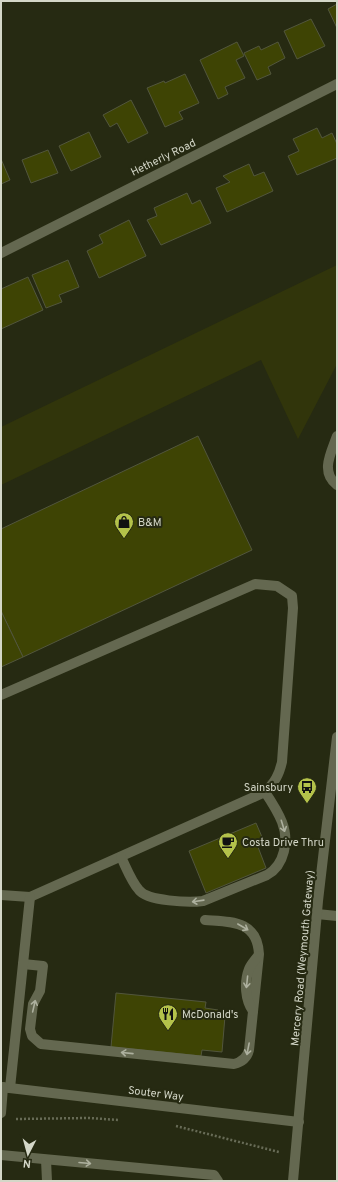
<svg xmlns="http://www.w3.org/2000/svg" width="338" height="1182" viewBox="0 0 338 1182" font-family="Overpass,sans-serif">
<rect width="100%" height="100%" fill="#262a12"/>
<!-- green -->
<polygon fill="#31350b" points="337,265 337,364 298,439 261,360 1,485 1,427"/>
<!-- building -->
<g fill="#3e4404" stroke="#52563d">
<polygon points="337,4 337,28 328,9"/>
<polygon points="311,19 325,46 297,59 284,31"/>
<polygon points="237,42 244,56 236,60 245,78 225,87 228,94 218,99 200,60"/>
<polygon points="278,42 285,58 268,67 271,74 257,80 244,53 259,46 261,50"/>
<polygon points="185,74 199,103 179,112 183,119 165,127 147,88 164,81 165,83"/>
<polygon points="131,100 148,133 128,143 117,123 110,127 103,115"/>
<polygon points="317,128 322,138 332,133 337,144 337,158 297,175 288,156 299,151 293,139"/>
<polygon points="89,132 101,157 71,171 59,146"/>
<polygon points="48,150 58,173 31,183 22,160"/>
<polygon points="1,159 10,180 1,184"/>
<polygon points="249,164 254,176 264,172 273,191 227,212 216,188 230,182 223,176"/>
<polygon points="187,193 192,204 200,200 211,223 161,245 147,220 157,216 154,208"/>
<polygon points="129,220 146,256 99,278 87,251 103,243 99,235"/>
<polygon points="68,260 79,287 59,295 62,302 46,308 32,275"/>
<polygon points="28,277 43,310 1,329 1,289"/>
<polygon points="198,436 252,550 23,657 1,611 1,529"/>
<polygon points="1,611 23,657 1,667"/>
<polygon points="256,823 265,844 258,847 266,868 206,893 189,851"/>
<polygon points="116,993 206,1002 205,1008 218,1010 217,1015 225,1016 222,1052 202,1050 201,1056 111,1047"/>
</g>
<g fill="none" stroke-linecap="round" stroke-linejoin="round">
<!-- path -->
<g stroke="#676b56" stroke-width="2.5" stroke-dasharray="2 2" stroke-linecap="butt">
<polyline points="16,1119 89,1118 119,1120"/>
<polyline points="176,1126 279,1152"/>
</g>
<!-- minor -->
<g stroke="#646850" stroke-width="10">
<polyline points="1,253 337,84"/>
<path d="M337 436C331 453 320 472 337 485"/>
<path d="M1 695 255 584 277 586 292 596 293 608 282 762C279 775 275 782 265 792L30 897 1 895"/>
<path d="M121 857C126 867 131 881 139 890 147 901 189 903 203 901L267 875C285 865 289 840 282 822 278 812 271 801 265 792"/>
<polyline points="317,914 337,916"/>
<path d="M23 964 43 966 40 991 33 1004 30 1029 32 1036 41 1044 234 1064C242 1062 247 1058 249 1050L259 954C257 920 231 922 205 920"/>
<path d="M253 1011C245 1000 244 982 249 969 251 964 255 960 258 956"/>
<polyline points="1,1087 299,1122"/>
<polyline points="10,1088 30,897"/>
<polyline points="1,1113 3,1087"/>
<polyline points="1,1155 214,1175 218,1181"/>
<polyline points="46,1160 47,1181"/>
<polyline points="293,1181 318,901 337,737"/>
</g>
</g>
<!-- one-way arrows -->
<defs><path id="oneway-shaft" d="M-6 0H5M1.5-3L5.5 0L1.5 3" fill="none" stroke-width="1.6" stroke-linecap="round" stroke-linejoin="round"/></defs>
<g stroke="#adb09e">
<use href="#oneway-shaft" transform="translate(283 826) rotate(73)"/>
<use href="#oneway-shaft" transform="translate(198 901) rotate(172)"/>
<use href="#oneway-shaft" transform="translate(243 927) rotate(30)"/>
<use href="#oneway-shaft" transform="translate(247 982) rotate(96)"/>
<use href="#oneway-shaft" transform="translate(34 1006) rotate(-77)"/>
<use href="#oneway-shaft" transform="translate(248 1049) rotate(101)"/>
<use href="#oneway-shaft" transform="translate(127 1053) rotate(-174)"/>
<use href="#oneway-shaft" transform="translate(85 1163) rotate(5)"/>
</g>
<!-- icons -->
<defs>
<symbol id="shop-pin" viewBox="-11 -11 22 30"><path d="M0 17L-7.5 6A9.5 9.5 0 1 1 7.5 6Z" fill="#b4c24a" stroke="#262a12"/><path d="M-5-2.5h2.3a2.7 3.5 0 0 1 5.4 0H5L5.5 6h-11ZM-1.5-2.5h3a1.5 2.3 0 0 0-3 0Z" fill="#111"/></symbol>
<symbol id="bus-pin" viewBox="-11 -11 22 30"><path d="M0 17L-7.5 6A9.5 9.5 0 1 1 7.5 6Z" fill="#b4c24a" stroke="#262a12"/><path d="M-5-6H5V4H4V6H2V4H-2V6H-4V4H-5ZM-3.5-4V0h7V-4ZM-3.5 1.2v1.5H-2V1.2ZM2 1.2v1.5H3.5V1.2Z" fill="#111"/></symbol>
<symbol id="cafe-pin" viewBox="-11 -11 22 30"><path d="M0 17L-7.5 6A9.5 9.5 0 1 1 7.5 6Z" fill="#b4c24a" stroke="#262a12"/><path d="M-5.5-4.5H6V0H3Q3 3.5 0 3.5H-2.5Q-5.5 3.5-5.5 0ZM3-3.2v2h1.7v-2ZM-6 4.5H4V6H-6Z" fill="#111"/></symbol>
<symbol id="restaurant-pin" viewBox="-11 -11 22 30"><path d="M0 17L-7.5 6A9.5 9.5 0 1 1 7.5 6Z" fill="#b4c24a" stroke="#262a12"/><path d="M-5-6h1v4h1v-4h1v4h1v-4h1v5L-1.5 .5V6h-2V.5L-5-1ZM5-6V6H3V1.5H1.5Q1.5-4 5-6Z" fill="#111"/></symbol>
</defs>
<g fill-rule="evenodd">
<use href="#shop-pin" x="113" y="511" width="22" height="30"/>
<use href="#bus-pin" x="296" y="776" width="22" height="30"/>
<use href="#cafe-pin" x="217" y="831" width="22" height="30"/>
<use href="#restaurant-pin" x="157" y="1003" width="22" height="30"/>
</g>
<g text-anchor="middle" stroke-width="4" stroke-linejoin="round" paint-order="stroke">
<!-- street labels -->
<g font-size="11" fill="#d4d7c8" stroke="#262a12">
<text transform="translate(163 157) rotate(-26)" y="4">Hetherly Road</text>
<text transform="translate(302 958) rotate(-85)" y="4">Mercery Road (Weymouth Gateway)</text>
<text transform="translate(156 1093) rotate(7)" y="4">Souter Way</text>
</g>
<!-- poi labels -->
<g font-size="11" fill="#d4d7c8" stroke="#262a12" text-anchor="start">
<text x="138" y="526">B&amp;M</text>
<text x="293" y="791" text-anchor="end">Sainsbury</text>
<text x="242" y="846">Costa Drive Thru</text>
<text x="182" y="1018">McDonald's</text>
</g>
</g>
<!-- border -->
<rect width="338" height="1182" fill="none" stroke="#d4d7c8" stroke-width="4"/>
<!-- north arrow -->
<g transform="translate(28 1154) rotate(186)" stroke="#262a12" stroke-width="3" paint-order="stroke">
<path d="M0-3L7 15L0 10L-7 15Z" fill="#d4d7c8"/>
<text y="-6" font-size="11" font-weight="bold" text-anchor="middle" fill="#d4d7c8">N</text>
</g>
</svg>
